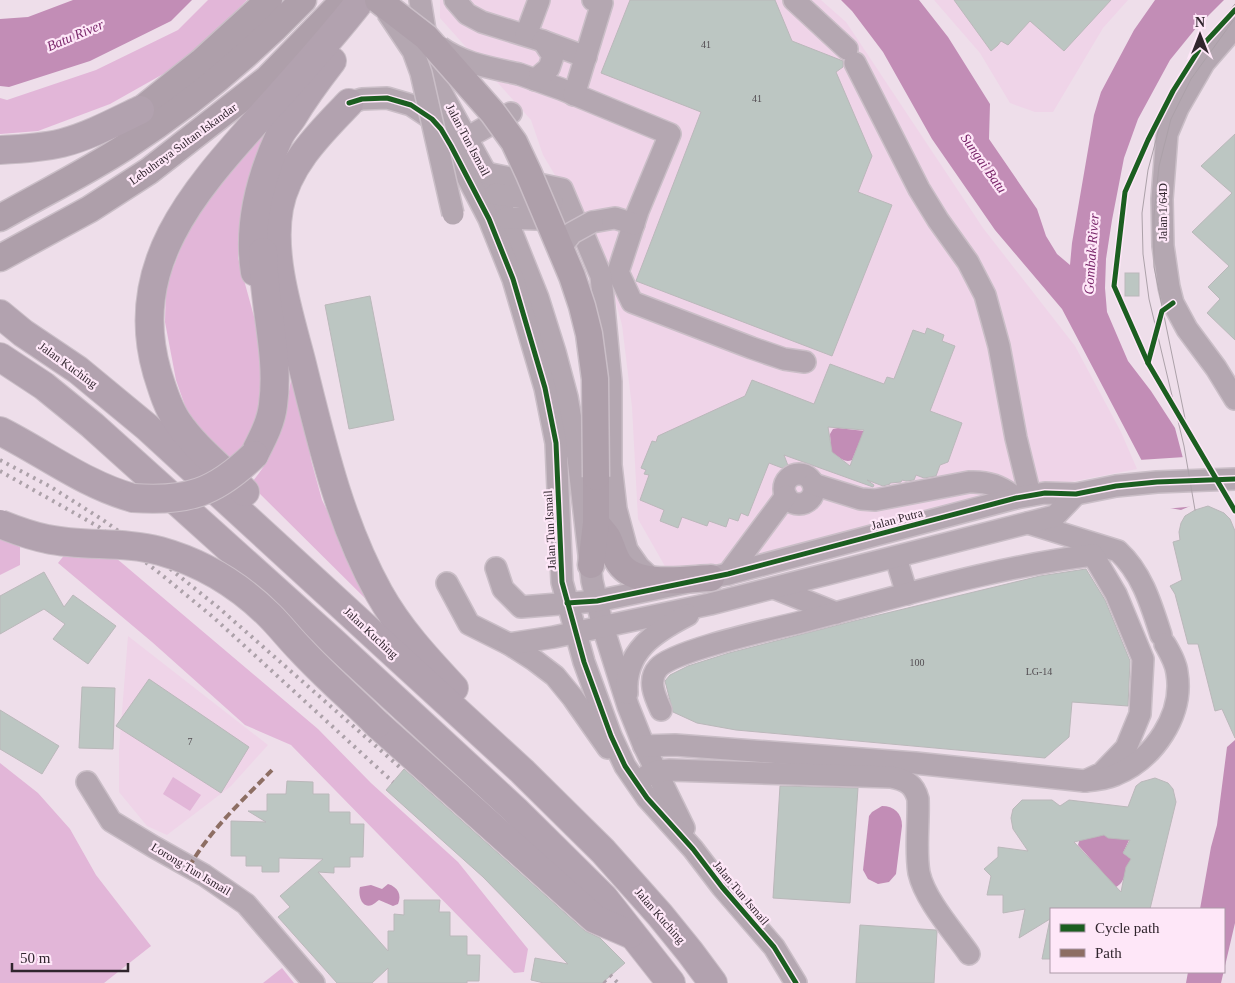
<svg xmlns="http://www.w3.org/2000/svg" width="1235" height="983" viewBox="0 0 1235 983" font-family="Georgia,serif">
<rect width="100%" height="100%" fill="#eedeea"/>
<!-- built -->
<g fill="#efd4e8">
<polygon points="440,0 821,0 846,22 983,228 1075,346 1121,432 1137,469 969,502 689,571 666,568 638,519 632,407 622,325 603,256 543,155 531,120 440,18"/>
<polygon points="934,0 1128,0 1103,28 1053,112 1035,112 1010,103 980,53"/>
<polygon points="128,636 268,745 231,786 167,835 147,826 119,792 119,750"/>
</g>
<!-- green -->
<g fill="#e2b6d8">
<polygon points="208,0 247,0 188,60 110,104 38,131 0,134 0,98 7,100 96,70 178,30"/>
<polygon points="290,95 251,177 242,207 238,258 265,357 263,399 250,439 233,467 191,423 176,380 165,322 166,286 185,237 206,197"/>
<path d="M294 358 302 400 311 460 322 500 354 564 389 622 250 484C282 451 288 401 294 358Z"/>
<polygon points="0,538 20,547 20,565 0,575"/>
<polygon points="66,553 116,558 318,729 371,783 458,862 528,949 524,972 514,973 291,745 245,725 152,642 58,563"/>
<polygon points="0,763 38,793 70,829 96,875 151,946 104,983 0,983"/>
<polygon points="173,777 201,795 190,811 163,794"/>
<polygon points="282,968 294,983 263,983"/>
</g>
<!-- water -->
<g fill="#c28db6">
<polygon points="73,0 192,0 171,21 90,61 9,87 0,86 0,19 28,17"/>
<polygon points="841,0 919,0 948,37 990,104 989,139 1037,209 1046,236 1057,254 1070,265 1072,243 1094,115 1101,92 1134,30 1155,0 1224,0 1196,28 1170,60 1138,119 1124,158 1112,220 1106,259 1105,288 1107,312 1128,361 1151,391 1175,428 1195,504 1181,510 1159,506 1143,463 1062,309 995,230 932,139 883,52 852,11"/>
<path d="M838 428 864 431 852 460C846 463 842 459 837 456L832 461 830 434 833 429Z"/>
<polygon points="1235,740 1235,923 1221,983 1186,983 1188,972 1224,972 1224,909 1200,909 1211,847 1217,825 1227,747"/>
<path d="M882 806C894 806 902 813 902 826L896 874 889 882 878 884 868 879 863 870 869 816 872 812Z"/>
<path d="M1102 833 1130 838 1123 853 1131 859C1125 869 1126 882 1116 887L1105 878V875L1078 845 1080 838 1096 837Z"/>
<path d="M388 884C398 887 402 895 398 904L393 906 379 900C376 902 374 904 372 905 361 909 358 894 360 887L371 885 382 889Z"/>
</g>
<!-- pier -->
<polygon fill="#eedeea" points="1185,457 1197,506 1164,509 1158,508 1139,460"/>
<!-- building -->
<g fill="#bcc6c2" stroke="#bab8ba" fill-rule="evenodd">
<polygon points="630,0 775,0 792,41 843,61 843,67 836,72 872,156 858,192 892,205 832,356 636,281 701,112 601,73"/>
<polygon points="954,0 1111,0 1064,51 1030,21 1008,45 1001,41 998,45 991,51"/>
<polygon points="1235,134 1235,340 1207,313 1220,299 1208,287 1229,266 1192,232 1232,193 1201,166"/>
<rect x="1125" y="273" width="14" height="23"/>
<polygon points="370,296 394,420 349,429 325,305"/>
<path d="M927 328 944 335 942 341 955 346 930 411 962 423 948 462 940 465 936 476 924 478 916 475 914 480 906 481 902 480 901 482 890 483V484L883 486 867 480 874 485 873 487 784 455 790 471 769 463 748 516 741 513 738 521 729 518 726 527 709 521 707 526 682 517 678 528 660 521 664 510 640 500 649 475 644 474 646 470 641 468 652 441 656 442 658 436 745 396 752 380 814 404 830 364 884 384 887 377 894 379 913 330 925 334ZM828 427 864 430 850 466 832 452Z"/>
<polygon points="1208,506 1224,513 1230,519 1235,531 1235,738 1222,709 1215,711 1198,644 1188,644 1175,594 1170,586 1182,580 1173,542 1180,540 1179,532 1181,523 1185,516 1195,510"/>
<polygon points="1086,569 1105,600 1130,661 1128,706 1072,702 1069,737 1045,758 736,730 697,723 673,712 665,681 670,675 688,666 729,653 854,621 1040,576"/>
<polygon points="44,572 64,607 73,595 116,626 88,664 53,639 65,624 44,609 0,634 0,596"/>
<polygon points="149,679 249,747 221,793 116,726"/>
<polygon points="82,687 115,688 113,749 79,748"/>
<polygon points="0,710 59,746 42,774 0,749"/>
<polygon points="404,769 585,931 600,938 625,963 602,983 544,983 531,980 535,958 568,964 483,877 386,790"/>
<path d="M1155 778 1168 783 1173 789 1176 802 1150 909H1051V959H1042L1050 919 1019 938 1025 909 1003 913V895H987L991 876 984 869 998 857V847L1028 851 1013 829 1011 818 1013 809 1022 800H1052L1060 806 1069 800 1128 807 1136 786 1141 782ZM1104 835 1108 838 1130 840 1123 853 1131 859 1126 867 1121 892 1074 842Z"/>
<polygon points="287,781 313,782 313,794 329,794 329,812 350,812 350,824 364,824 363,857 350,857 350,867 334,867 334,873 318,872 388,951 388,931 394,931 394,914 404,915 404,900 440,900 439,912 450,912 450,936 467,936 467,955 480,955 479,981 467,981 467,983 388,983 388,968 372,983 337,983 278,917 290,907 280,896 323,859 279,858 279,872 262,872 262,866 246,866 246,856 231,856 231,821 266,822 248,811 267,811 267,794 286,794"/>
<polygon points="780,786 858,788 850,903 773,898"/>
<polygon points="860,925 936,930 937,932 934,983 856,983"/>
</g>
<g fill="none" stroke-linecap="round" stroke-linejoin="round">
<defs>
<g id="minor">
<polyline points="420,0 427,43 439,88 486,173 502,208 538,298 555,352 567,397 578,458 592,581 603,627 628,706 644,746 684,828"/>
<polyline points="455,0 467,14 482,22 543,41 586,57"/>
<polyline points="794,0 847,49"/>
<polyline points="1235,27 1204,63 1178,108 1167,134 1162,199 1163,246 1169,287 1173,303 1187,329 1216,368 1235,399"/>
<polyline points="526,35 539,0"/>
<polyline points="855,63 919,189 938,220 968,262 985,295 999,346 1016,438 1030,495"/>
<polyline points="519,74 561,89 670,134 638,211 618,272 632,302 752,348 784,359 805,362"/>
<polyline points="535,80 549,68 553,56 543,41"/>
<polyline points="574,95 602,3 593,0"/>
<polyline points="349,103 362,99 387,98 411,105 432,119 441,129 451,146 489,219 513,279 545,388 556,443 562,582 584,662 611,736 625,766 647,798 693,849 722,887 774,947 796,983"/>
<polyline points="456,144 511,113"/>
<polyline points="486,173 562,189 575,220 585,238 601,276 611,382 611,465 616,509 627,550 639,567 653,580"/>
<polyline points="496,194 552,202"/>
<polyline points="506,218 563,220"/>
<polyline points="592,222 615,218 634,224"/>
<circle cx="799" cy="489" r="15"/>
<path d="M813 484 861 499 875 500 969 482C988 481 1001 486 1016 498"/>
<path d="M1028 523 1118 551C1142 573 1151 604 1161 635"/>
<polyline points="896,558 907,594"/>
<polyline points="496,568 503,589 521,607 597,601 728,574 1016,498 1045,493 1076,494 1116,486 1157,482 1235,479"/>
<polyline points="728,574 786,496"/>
<polyline points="447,583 469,624 509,644 534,660 555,676 573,698 608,748"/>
<polyline points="774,588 836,613"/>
<polyline points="509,644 554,637 710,604 1055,516 1076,494"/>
<path d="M627 693C624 651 655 632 688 615"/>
<path d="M661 710C655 697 647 680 658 668 674 650 774 629 801 622 898 597 994 567 1093 555L1116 594 1143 659 1140 714 1126 748 1102 773 1085 781"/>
<path d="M644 746 675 745 915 763 1085 781C1096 780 1106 779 1115 775 1154 759 1184 715 1177 673 1176 663 1170 653 1165 644"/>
<path d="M646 776 657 771 670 770 891 777C906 780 914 784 918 799 919 823 915 849 919 873 925 900 953 931 969 954"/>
<polyline points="87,782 111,821 154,847 204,875 246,904 314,983"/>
</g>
<g id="major">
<polyline points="123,124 201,62 269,0"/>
<path d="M0 218C42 194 85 173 125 147 190 105 250 55 303 0"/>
<polyline points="0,258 90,209 149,171 267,79 344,0"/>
<path d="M596 523C600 528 605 533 608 538 612 546 614 556 619 563 636 588 685 579 711 578"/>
<polyline points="591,565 596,523 596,477"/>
</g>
<g id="highway">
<path d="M349 103C320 133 287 165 279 208 270 256 289 314 301 360 321 440 339 521 379 593 399 629 426 658 454 688"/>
<path d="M0 150C21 149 41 148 62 143 89 136 115 122 140 110"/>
<path d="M255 272C248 227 260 179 279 137 282 130 288 124 292 118 304 98 318 79 332 61"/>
<polyline points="0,314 23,333 78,370 147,427 522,771 603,851 660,915 690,952 713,983"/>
<polyline points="0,357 44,386 92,425 332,641 515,810 604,898 671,983"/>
<path d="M0 431C44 453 85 485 133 498"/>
<path d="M254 455C262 439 271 423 273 405 280 355 263 303 263 252"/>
<path d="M245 492C223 469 195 448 177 421 167 406 162 388 157 372 126 264 196 189 262 115 296 77 330 40 361 0"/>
<polyline points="377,724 595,919 630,934"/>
</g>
</defs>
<!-- minor casing -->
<use href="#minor" stroke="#cabec7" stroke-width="24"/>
<!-- major casing -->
<use href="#major" stroke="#cabec7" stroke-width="29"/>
<!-- highway casing -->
<use href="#highway" stroke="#cabec7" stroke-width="30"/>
<!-- minor -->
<use href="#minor" stroke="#b4a7b1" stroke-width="21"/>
<!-- major -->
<use href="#major" stroke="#ae9faa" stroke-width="26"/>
<!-- highway -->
<use href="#highway" stroke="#b2a2af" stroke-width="28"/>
<!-- tram -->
<g stroke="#aca1a9" stroke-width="1">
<polyline points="1187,428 1154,267 1154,215 1159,166 1171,119 1191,79 1235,18"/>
<polyline points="1195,510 1184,446 1149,299 1143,254 1142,213 1148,170 1160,125 1176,85 1198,50 1235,4"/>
</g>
<!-- rail -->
<g stroke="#aca1a9" stroke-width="4" stroke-dasharray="2.5 5" stroke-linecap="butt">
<polyline points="0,460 51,487 103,520 163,563 219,608 403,770"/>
<polyline points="0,471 99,527 157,571 213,617 393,782"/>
<polyline points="610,975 618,983"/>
<polyline points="604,981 606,983"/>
</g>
<defs>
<g id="minor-bridge">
<polyline points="387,12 413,51 421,73 453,214"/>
<path d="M440 47C463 64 492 68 519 74"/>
<polyline points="560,248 572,233 592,222"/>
</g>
<polyline id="major-bridge" points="378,0 426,37 493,113 514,142 529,174 572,276 582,306 589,334 595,379 596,477"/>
<g id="highway-bridge">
<path d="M133 498C187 502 215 493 254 455"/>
<path d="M0 524C15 530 31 536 47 539 84 547 123 541 160 551 203 563 239 585 270 616 281 627 290 639 301 650 325 676 352 699 377 724"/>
</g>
</defs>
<!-- minor-bridge casing -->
<use href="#minor-bridge" stroke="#cabec7" stroke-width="24" stroke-linecap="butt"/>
<!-- major-bridge casing -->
<use href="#major-bridge" stroke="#cabec7" stroke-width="29" stroke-linecap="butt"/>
<!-- highway-bridge casing -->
<use href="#highway-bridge" stroke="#cabec7" stroke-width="30" stroke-linecap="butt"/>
<!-- minor-bridge -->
<use href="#minor-bridge" stroke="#b4a7b1" stroke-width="21"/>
<!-- major-bridge -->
<use href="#major-bridge" stroke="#ae9faa" stroke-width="26"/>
<!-- highway-bridge -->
<use href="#highway-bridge" stroke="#b2a2af" stroke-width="28"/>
<!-- quiet -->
<path stroke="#8d6e63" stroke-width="4" stroke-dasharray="8 4" stroke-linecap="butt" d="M189 867C210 830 243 800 272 770"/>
<defs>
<g id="cycleway">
<polyline points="1235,10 1200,48 1173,91 1148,140 1125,192 1114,286 1148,363 1235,511"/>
<polyline points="349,103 362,99 387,98 411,105 432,119 441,129 451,146 489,219 513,279 545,388 556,443 562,582 584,662 611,736 625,766 647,798 693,849 722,887 774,947 796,983"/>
<polyline points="1148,363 1162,311 1173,303"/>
<polyline points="567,603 597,601 728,574 1016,498 1045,493 1076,494 1116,486 1157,482 1235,479"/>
</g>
</defs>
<!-- cycleway casing -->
<use href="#cycleway" stroke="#fee7f8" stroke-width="8"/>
<!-- cycleway -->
<use href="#cycleway" stroke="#1b5e20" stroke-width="5"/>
</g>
<g text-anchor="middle" stroke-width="4.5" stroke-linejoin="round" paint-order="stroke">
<!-- number labels -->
<g font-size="10" fill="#534d52">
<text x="706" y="48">41</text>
<text x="757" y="102">41</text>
<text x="917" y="666">100</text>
<text x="1039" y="675">LG-14</text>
<text x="190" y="745">7</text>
</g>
<!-- street labels -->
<g font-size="12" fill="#30252d" stroke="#fee7f8">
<text transform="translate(468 140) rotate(62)" y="4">Jalan Tun Ismail</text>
<text transform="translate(183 144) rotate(-36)" y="4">Lebuhraya Sultan Iskandar</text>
<text transform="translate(1163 212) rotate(-90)" y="4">Jalan 1/64D</text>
<text transform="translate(68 365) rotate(36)" y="4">Jalan Kuching</text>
<text transform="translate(897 519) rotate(-15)" y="4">Jalan Putra</text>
<text transform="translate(550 530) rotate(-93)" y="4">Jalan Tun Ismail</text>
<text transform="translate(371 633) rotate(43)" y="4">Jalan Kuching</text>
<text transform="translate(191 869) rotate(31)" y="4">Lorong Tun Ismail</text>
<text transform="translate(741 893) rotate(50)" y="4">Jalan Tun Ismail</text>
<text transform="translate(660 916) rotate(49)" y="4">Jalan Kuching</text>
</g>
<!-- water labels -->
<g font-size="14" font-style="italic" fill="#7a276b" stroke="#fee7f8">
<text transform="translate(75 35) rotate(-23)" y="5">Batu River</text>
<text transform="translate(984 163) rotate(55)" y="5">Sungai Batu</text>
<text transform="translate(1091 254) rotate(-86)" y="5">Gombak River</text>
</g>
</g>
<!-- legend -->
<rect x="1050" y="908" width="175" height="65" fill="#fee7f8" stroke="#ac99a7"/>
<rect x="1060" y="924" width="25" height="8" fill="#1b5e20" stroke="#ac99a7"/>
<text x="1095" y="933" font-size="15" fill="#30252d">Cycle path</text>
<rect x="1060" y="949" width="25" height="8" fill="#8d6e63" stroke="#ac99a7"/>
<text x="1095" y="958" font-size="15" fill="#30252d">Path</text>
<!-- north arrow -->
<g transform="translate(1200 35)" stroke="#fee7f8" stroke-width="4" paint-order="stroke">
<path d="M0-4L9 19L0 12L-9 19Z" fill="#30252d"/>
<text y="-8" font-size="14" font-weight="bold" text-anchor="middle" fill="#30252d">N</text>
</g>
<!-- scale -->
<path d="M12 963v8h116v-8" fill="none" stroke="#30252d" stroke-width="2.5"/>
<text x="20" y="963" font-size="15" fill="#30252d" stroke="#fee7f8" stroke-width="4" paint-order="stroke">50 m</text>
</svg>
